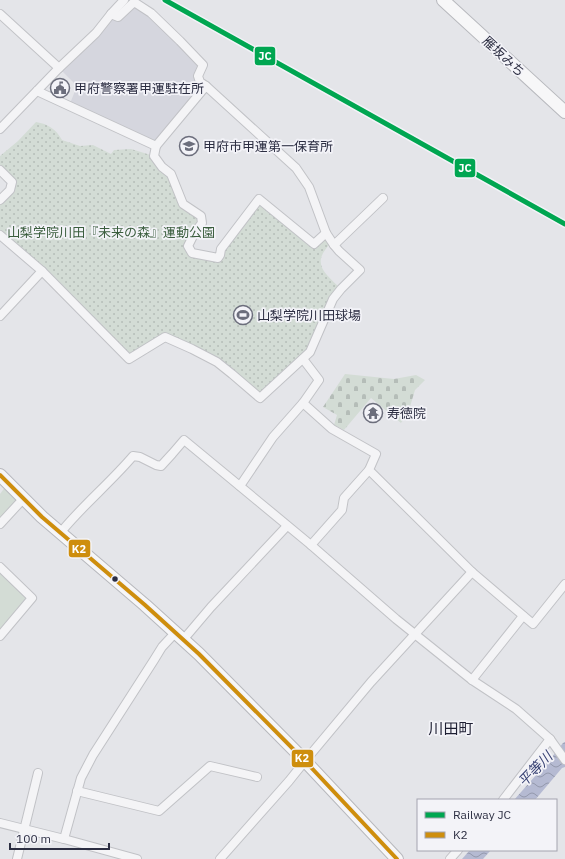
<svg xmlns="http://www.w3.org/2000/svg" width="565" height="859" viewBox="0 0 565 859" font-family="'IBM Plex Sans','Noto Sans JP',sans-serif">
<defs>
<pattern id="cemetery-stones" width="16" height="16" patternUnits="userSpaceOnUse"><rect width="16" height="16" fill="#d3dcd5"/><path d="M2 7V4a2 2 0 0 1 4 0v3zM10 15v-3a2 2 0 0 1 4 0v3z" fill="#b5bdb8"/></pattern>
<pattern id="park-dots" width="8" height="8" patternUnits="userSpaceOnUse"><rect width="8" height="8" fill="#d3dcd5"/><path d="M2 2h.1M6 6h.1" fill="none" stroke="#b5bdb8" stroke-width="1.8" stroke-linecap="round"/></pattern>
<pattern id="water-waves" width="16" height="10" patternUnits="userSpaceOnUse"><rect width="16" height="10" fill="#b5bad2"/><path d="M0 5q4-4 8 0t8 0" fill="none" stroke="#9398ac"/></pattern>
</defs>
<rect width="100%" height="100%" fill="#e4e5e9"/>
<!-- built -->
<polygon fill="#d5d6de" points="134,2 203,65 198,76 206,86 156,146 69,106 77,86 59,68 111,14"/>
<!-- green -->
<g fill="#d3dcd5">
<polygon points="6,486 20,500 0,523 0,494"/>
<polygon points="0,570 27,597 0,630"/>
</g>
<!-- cemetery -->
<polygon fill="url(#cemetery-stones)" points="345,374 394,379 416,375 425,380 415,390 409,410 401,423 371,398 344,430 334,425 337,415 323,407"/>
<!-- park -->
<path fill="url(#park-dots)" d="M36 122C48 124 56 129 62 140L80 146 93 145 111 154 114 150 131 149 154 156 171 174 183 204 201 216 188 246 192 253 218 258 259 199 314 244 326 233 331 243C310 264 325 273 341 289L310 352 260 398 232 374 165 337 129 359 0 235V202L14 189 0 167V156L18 141Z"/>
<!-- water -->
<g fill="url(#water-waves)">
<polygon points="565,742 565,767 562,768 535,800 514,800 552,757 563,743"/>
<polygon points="470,850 491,850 483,859 462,859"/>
</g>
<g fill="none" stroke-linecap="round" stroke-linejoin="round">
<defs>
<g id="minor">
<polyline points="0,14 59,68"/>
<polyline points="111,14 118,17 134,2 151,13 180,41 203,65 198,76 200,82 206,86"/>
<polyline points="0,129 59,68 96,33 111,14 124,0"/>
<polyline points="156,146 154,156 162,167 171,174 183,204 201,216 202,223 195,232 188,246 192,253 218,258 220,255 221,249 259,199 314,244 326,233"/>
<polyline points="0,170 12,182 10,190 0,200"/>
<polyline points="0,235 42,271 129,359 165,337 192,349 217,362 232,374 260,398 310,352 333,299 341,289 360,270 339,251 334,245 326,233 309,187 296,168 206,86 156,146 37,91"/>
<polyline points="334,245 383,198"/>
<polyline points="0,316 42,271"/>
<polyline points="303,359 319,380 303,403 332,429 376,454 369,470 472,572 533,624 565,584"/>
<polyline points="240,486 273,437 303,403"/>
<polyline points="0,524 24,498"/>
<path d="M61 532C83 505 110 483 133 456L140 457 156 465 161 466 172 454 184 440 311 545 396 619 472 680 516 709 550 739 565 760"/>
<polyline points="311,545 342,510 344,498 369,470"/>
<polyline points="0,567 32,598 0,636"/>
<polyline points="183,640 211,607 287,526"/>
<polyline points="472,680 523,616"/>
<polyline points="77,791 159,811 210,766 257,777"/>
<polyline points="503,800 550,739"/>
<polyline points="0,823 64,839 137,859"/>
<polyline points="64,839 81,778 93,755 154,660 162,647 175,633"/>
<polyline points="17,859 38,773"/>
<polyline points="220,859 289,781 305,761 371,682 472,572"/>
<polyline points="450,859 458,850"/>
</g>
<g id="highway">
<polyline points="443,0 565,112"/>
<polyline points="0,475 42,517 145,605 199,654 305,761 397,859"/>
</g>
</defs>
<!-- minor casing -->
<use href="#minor" stroke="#c1c2c6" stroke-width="10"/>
<!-- highway casing -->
<use href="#highway" stroke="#b7b8bd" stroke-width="14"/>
<!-- minor -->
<use href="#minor" stroke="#f4f4f6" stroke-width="8"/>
<!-- highway -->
<use href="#highway" stroke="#f7f7f8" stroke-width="12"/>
<defs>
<polyline id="bus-1" points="0,475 42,517 145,605 199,654 305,761 397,859"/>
</defs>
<!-- bus-1 casing -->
<use href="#bus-1" stroke="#f3f3f8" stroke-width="7"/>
<!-- bus-1 -->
<use href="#bus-1" stroke="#ce8e0d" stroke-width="4"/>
<defs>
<polyline id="rail-1" points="165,0 565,224"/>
</defs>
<!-- rail-1 casing -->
<use href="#rail-1" stroke="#f3f3f8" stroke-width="8"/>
<!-- rail-1 -->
<use href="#rail-1" stroke="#00a651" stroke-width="5"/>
</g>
<!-- icons -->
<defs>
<symbol id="civic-ring" viewBox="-11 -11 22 22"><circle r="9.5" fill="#f3f3f8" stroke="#6c6e7c" stroke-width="1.5"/><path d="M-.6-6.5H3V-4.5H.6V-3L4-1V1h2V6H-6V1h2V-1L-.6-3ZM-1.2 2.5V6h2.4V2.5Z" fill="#6c6e7c"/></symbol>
<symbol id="school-ring" viewBox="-11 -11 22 22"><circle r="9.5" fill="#f3f3f8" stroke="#6c6e7c" stroke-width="1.5"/><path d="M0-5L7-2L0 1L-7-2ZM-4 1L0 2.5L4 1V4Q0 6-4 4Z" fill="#6c6e7c"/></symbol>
<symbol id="stadium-ring" viewBox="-11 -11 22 22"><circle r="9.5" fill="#f3f3f8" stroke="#6c6e7c" stroke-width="1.5"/><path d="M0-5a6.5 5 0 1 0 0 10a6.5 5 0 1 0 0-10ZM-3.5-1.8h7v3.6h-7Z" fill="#6c6e7c"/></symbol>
<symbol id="temple-ring" viewBox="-11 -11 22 22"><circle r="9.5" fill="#f3f3f8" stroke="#6c6e7c" stroke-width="1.5"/><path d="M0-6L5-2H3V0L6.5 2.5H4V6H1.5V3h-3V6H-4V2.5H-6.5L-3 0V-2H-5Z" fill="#6c6e7c"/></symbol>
</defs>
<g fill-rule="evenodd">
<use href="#civic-ring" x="49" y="77" width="22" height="22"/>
<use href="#school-ring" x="178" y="135" width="22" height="22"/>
<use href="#stadium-ring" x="232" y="304" width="22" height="22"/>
<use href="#temple-ring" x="362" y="402" width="22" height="22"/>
</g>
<!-- markers -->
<circle fill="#2c2e42" stroke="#f3f3f8" stroke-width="1.5" cx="115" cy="579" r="3.5"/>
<g text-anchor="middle" stroke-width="3.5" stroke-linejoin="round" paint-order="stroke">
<!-- street labels -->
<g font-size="13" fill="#2c2e42" stroke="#f3f3f8">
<text transform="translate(504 56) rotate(43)" y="5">雁坂みち</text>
</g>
<!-- poi labels -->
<g font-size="13" fill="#2c2e42" stroke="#f3f3f8" text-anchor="start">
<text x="74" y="93">甲府警察署甲運駐在所</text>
<text x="203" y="151">甲府市甲運第一保育所</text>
<text x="257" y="320">山梨学院川田球場</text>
<text x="387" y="418">寿徳院</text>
</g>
<!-- park labels -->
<g font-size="13" fill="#3a5d3d" stroke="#f3f3f8">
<text x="111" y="237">山梨学院川田『未来の森』運動公園</text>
</g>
<!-- water labels -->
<g font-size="14" font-style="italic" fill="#384273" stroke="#f3f3f8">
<text transform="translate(535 769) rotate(-46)" y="5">平等川</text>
</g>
<!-- quarter labels -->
<g font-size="15" fill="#1e1f33" stroke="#f3f3f8">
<text x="451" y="734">川田町</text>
</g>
</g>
<g stroke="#f3f3f8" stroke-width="1.5">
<rect x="254" y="46" width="22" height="20" rx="4" fill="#00a651"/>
<rect x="454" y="158" width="22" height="20" rx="4" fill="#00a651"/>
<rect x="68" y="539" width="23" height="19" rx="4" fill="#ce8e0d"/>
<rect x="291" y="749" width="23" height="19" rx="4" fill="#ce8e0d"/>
</g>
<g font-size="11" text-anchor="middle" font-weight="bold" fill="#fff">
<text x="265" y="60">JC</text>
<text x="465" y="172">JC</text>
<text x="79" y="553">K2</text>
<text x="302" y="762">K2</text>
</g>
<!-- legend -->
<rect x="417" y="799" width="140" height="52" fill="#f3f3f8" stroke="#a3a4af"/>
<rect x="425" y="812" width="20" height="6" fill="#00a651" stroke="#a3a4af"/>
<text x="453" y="819" font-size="12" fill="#2c2e42">Railway JC</text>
<rect x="425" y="832" width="20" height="6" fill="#ce8e0d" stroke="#a3a4af"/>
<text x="453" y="839" font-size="12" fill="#2c2e42">K2</text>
<!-- scale -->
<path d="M10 843v6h99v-6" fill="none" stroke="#2c2e42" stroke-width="2"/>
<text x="16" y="843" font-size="12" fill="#2c2e42" stroke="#f3f3f8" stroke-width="3" paint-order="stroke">100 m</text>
</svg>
